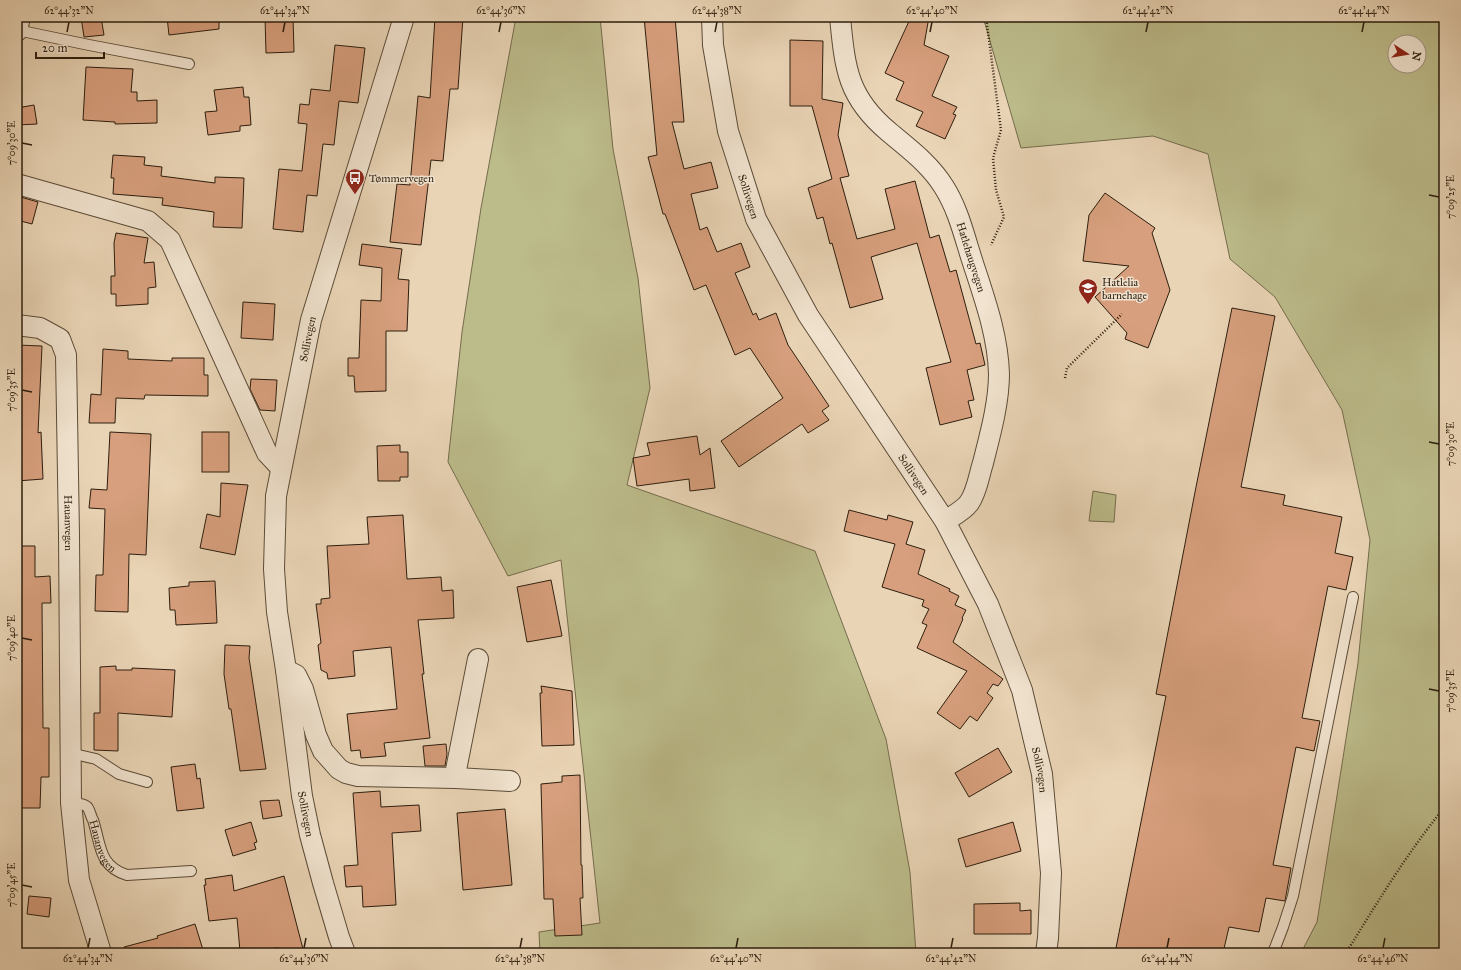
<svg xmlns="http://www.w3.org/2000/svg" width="1461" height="970" viewBox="0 0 1461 970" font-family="'IM FELL Great Primer',serif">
<rect width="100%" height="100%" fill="#e9d4b5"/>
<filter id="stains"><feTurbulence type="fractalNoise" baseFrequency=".005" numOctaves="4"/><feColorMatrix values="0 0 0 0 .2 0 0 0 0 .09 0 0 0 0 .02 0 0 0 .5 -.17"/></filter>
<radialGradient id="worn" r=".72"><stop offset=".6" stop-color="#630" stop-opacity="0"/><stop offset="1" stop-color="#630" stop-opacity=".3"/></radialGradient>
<!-- green -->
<g fill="#bcbb8a" stroke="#746c4c" fill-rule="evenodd">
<polygon points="516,17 600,17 613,149 638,278 650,388 627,485 815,551 886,739 910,872 916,953 540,953 539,932 600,923 561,560 508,576 448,462 462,332 481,208"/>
<path d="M983 17H1444V953H1301L1317 922 1358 663 1370 540 1342 410 1275 297 1230 259 1208 154 1153 136 1021 148ZM1395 42H1419V66H1395Z"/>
<polygon points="1093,491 1116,495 1114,522 1089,521"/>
</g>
<!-- building -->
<g fill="#d79f7d" stroke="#2d1e0e">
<polygon points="81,17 101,17 104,35 84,37"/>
<polygon points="167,17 219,17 219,29 169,35"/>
<polygon points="265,17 293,17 294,52 266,53"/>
<polygon points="435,17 463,17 458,89 450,89 443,161 431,160 421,245 390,242 397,184 410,185 418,96 430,98"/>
<polygon points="644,17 675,17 684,122 672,122 684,169 711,162 718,188 691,194 700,230 707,227 717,252 741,243 750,267 735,273 753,315 756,313 759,320 776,313 788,345 829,406 822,411 829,420 808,433 802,424 739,467 721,441 783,398 750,348 735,355 706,285 694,290 665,214 663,214 648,157 657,155"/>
<polygon points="911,17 929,17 924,45 949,56 932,96 957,107 953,114 956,115 945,139 916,126 923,112 896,100 904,82 885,73"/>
<polygon points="790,40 823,41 822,99 843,103 838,135 849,176 840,178 857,239 895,229 885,189 915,181 930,238 939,235 950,272 956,270 976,344 980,343 985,365 967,370 974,400 968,401 972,417 940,425 926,368 951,362 917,243 871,257 883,299 850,308 832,243 830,244 823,217 817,219 808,188 832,179 812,106 790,106"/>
<polygon points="335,45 365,48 358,103 339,101 334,145 323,144 317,196 307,195 303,232 273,229 279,169 302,171 307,124 298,123 300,104 309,105 311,89 330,91"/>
<polygon points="86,67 133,69 131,92 137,92 137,101 157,100 157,123 115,124 115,122 83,120"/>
<polygon points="243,87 244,97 249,97 251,125 240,126 240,131 208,135 205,112 217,111 214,90"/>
<polygon points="34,105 37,124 17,125 17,108"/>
<polygon points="113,155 145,157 144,165 162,167 161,176 215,183 215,177 244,178 242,228 213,227 214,212 162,205 163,198 113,194 114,178 111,178"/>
<polygon points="1105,193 1155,228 1152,233 1170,290 1148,348 1125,339 1127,333 1095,297 1129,266 1083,261 1089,215"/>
<polygon points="17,196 38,202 32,224 17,220"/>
<polygon points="116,233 148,238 144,263 154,262 156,287 148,288 148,304 116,306 116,294 111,294 111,276 115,276 114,243"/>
<polygon points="362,244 402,249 398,279 409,280 407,331 386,331 386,391 355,392 354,376 348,376 348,358 359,358 361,300 381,301 382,268 359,265"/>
<polygon points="243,302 275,304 273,340 241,338"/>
<polygon points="1232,308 1275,316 1241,487 1285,495 1283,505 1342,517 1335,553 1353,557 1346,590 1328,586 1302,718 1320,721 1314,751 1296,747 1273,865 1291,868 1285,901 1266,898 1259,932 1229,927 1223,953 1115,953 1166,696 1156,694 1196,487"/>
<polygon points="17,345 42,346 38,433 41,432 43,479 17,481"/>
<polygon points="103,349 128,351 128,359 172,361 172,358 204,358 204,375 208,375 208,396 145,395 144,399 116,398 115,423 89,423 91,394 101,395"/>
<polygon points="251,379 277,380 275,411 260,410 250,389"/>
<polygon points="110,432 151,434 146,555 129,554 128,612 95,611 96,575 103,575 105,509 89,508 91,489 107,490"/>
<rect x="202" y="432" width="27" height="40"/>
<polygon points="697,436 700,455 710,448 715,488 690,491 689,479 637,486 633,458 650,455 647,443"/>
<polygon points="400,445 400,452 408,452 408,477 400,477 400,481 378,481 377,446"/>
<polygon points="221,483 248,485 235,555 200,548 207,514 220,517"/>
<polygon points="849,510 887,520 888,515 913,522 906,544 925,550 918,574 950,589 949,591 959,596 955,605 966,610 962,618 963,619 953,642 1003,679 998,686 993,684 987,693 993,698 977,721 970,716 960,729 937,713 967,671 917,648 927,625 922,623 929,609 922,606 924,600 882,587 895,544 844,531"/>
<polygon points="403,515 407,579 441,577 442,591 453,590 454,618 418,620 424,674 422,674 430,738 384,743 386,756 361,758 360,750 351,751 347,714 397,709 391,647 353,651 355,676 328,679 327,673 321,670 318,645 321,643 316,604 321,604 321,599 330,598 327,546 369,544 367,517"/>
<polygon points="17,546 35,546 35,577 50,576 51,603 42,603 43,728 49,728 49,777 41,777 40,808 17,808"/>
<polygon points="551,580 562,636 527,642 517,587"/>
<polygon points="215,581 217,623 176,625 175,610 170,610 169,588 189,586 189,582"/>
<polygon points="225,645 250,646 249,658 266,769 240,771 231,709 229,709 224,674"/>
<polygon points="116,666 116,670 132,670 132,668 175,670 172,717 118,713 118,751 94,750 94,713 100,713 100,667"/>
<polygon points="541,686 572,691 574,745 542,746 540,693 542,693"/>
<polygon points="446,744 447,754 445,766 425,766 423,746"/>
<polygon points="998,748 1012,772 969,797 955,773"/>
<polygon points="195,764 197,779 200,778 204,808 177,811 171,767"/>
<polygon points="580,775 581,865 582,865 583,898 580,898 582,935 555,936 553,899 544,899 541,784 562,782 562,776"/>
<polygon points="380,791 381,807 419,805 421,831 392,833 396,905 363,907 362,886 346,887 344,866 358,865 353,793"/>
<polygon points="279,800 282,816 263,819 260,801"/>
<polygon points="505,809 512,885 463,890 457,813"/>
<polygon points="251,822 257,842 254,843 256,849 233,856 225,830"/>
<polygon points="1013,822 1021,851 966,867 958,839"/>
<polygon points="232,875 234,891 284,876 303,949 288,953 280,953 279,948 240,951 237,918 209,921 204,885 206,885 205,879"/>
<polygon points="29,896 51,898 49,917 27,914"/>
<polygon points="1020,903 1020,911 1031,910 1031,934 974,934 974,904"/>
<polygon points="195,924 204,953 125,953 124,947 158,938 157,936"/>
</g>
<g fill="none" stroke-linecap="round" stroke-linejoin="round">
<defs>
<g id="service">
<polyline points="17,30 89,45 189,64"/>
<polyline points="70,753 96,759 119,774 147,782"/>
<path id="s1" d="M71 803C76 804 85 803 88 808 90 811 91 817 93 820 101 844 98 866 127 875L191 871"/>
<polyline points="1273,953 1283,927 1293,896 1353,597"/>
</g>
<g id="minor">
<path id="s2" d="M712 17 713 45 728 131 756 219 808 315 945 521 988 604 1022 690 1042 774 1051 873 1048 938 1046 953"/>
<path id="s3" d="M840 17C845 68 847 97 889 132 909 149 930 164 944 187 958 209 964 235 972 260 984 297 998 335 999 374 999 403 990 435 983 463 979 475 977 492 969 503 964 510 953 516 945 521"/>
<polyline points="17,31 20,17"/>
<polyline points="17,184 148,221 170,240 267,453 281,468"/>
<path id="s4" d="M17 325 40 328 60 339 66 355 69 535 71 803 79 880 101 953"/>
<polyline points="286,670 296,675 303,689 316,735 323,751 339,769 346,773 358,776 456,778 510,781"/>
<polyline points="456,778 456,770 478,659"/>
<path id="s5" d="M345 953 339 937 323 883 310 835 302 796 286 670 277 612 274 569 276 496 311 320 404 17"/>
</g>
</defs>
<!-- service casing -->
<use href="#service" stroke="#5c4c38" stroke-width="12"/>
<!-- minor casing -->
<use href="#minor" stroke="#5c4c38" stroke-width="22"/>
<!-- path -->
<g stroke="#2d1e0e" stroke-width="2.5" stroke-dasharray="1 2" stroke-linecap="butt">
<polyline points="986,17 1001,130 993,158 996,190 1004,217 991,245"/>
<polyline points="1065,378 1067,368 1122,314"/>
<path d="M1346 953C1377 903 1407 853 1444 808"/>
</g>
<!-- service -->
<use href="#service" stroke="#f1e3cf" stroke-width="10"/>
<!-- minor -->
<use href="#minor" stroke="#f1e3cf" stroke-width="20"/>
</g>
<!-- ticks -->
<path fill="none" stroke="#2d1e0e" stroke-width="1.5" d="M67 32 69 22M283 32 285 22M499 32 501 22M715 32 717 22M930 32 932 22M1146 32 1148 22M1362 32 1364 22M22 143 32 145M1429 195 1439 197M22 390 32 392M1429 442 1439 444M22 638 32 640M1429 689 1439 691M22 885 32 887M88 948 90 938M304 948 306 938M520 948 522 938M736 948 738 938M951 948 953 938M1167 948 1169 938M1383 948 1385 938"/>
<!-- icons -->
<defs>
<symbol id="bus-pin" viewBox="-11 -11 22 30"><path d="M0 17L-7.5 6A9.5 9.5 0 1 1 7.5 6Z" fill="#8f2418" stroke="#f1e3cf"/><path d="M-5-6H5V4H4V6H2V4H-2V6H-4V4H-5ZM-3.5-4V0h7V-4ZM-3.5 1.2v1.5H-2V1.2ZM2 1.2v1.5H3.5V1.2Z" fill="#fff"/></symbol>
<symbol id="school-pin" viewBox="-11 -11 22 30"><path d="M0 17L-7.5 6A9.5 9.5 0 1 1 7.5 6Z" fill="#8f2418" stroke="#f1e3cf"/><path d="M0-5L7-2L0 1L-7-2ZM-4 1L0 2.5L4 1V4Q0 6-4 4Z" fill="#fff"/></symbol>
</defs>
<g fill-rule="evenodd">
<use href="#bus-pin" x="344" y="167" width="22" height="30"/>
<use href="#school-pin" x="1077" y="277" width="22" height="30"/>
</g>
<g text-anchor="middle" stroke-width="3" stroke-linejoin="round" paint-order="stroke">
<!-- poi labels -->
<g font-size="11" fill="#2d1e0e" stroke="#f1e3cf" text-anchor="start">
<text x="369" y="182">Tømmervegen</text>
<text x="1102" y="286">Hatlelia<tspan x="1102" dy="13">barnehage</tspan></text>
</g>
<!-- street labels -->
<g font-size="11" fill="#2d1e0e" stroke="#f1e3cf">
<text dy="4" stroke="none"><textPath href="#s2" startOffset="184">Sollivegen</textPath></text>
<text dy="4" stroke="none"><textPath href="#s3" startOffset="283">Hatlehaugvegen</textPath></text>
<text dy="4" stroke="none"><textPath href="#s5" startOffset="625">Sollivegen</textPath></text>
<text dy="4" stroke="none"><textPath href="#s2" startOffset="508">Sollivegen</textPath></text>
<text dy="4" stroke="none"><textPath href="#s4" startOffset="231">Hauanvegen</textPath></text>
<text dy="4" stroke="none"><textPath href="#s2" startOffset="832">Sollivegen</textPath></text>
<text transform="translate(306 814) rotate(79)" y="4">Sollivegen</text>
<text dy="4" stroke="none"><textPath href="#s1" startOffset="59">Hauanvegen</textPath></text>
</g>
</g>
<!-- margin -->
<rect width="1461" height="970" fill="none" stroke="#e9d4b5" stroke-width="44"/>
<!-- north arrow -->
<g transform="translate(1407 54) rotate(102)"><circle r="19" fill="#f1e3cf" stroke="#a39482"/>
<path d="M0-3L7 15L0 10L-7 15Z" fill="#8f2418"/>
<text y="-6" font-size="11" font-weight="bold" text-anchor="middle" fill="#2d1e0e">N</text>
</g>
<!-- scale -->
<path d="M36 52v6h68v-6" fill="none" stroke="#2d1e0e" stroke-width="2"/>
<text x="42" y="52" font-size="12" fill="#2d1e0e" stroke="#f1e3cf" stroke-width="3" paint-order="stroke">20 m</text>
<rect x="22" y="22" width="1417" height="926" fill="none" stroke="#2d1e0e" stroke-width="1.5"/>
<g font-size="10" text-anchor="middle" fill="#2d1e0e">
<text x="69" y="14">62°44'32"N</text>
<text x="285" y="14">62°44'34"N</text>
<text x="501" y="14">62°44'36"N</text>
<text x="717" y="14">62°44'38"N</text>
<text x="932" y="14">62°44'40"N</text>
<text x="1148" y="14">62°44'42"N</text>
<text x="1364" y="14">62°44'44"N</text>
<text transform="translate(11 143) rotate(-90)" y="4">7°09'30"E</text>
<text transform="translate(1450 197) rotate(-90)" y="4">7°09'25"E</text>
<text transform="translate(11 390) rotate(-90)" y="4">7°09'35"E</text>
<text transform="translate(1450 444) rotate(-90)" y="4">7°09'30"E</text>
<text transform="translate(11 638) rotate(-90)" y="4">7°09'40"E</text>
<text transform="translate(1450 691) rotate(-90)" y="4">7°09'35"E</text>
<text transform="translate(11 885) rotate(-90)" y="4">7°09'45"E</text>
<text x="88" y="962">62°44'34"N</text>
<text x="304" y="962">62°44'36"N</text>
<text x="520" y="962">62°44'38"N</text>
<text x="736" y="962">62°44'40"N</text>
<text x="951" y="962">62°44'42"N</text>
<text x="1167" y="962">62°44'44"N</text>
<text x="1383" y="962">62°44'46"N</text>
</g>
<rect width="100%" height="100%" filter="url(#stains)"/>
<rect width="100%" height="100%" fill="url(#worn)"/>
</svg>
